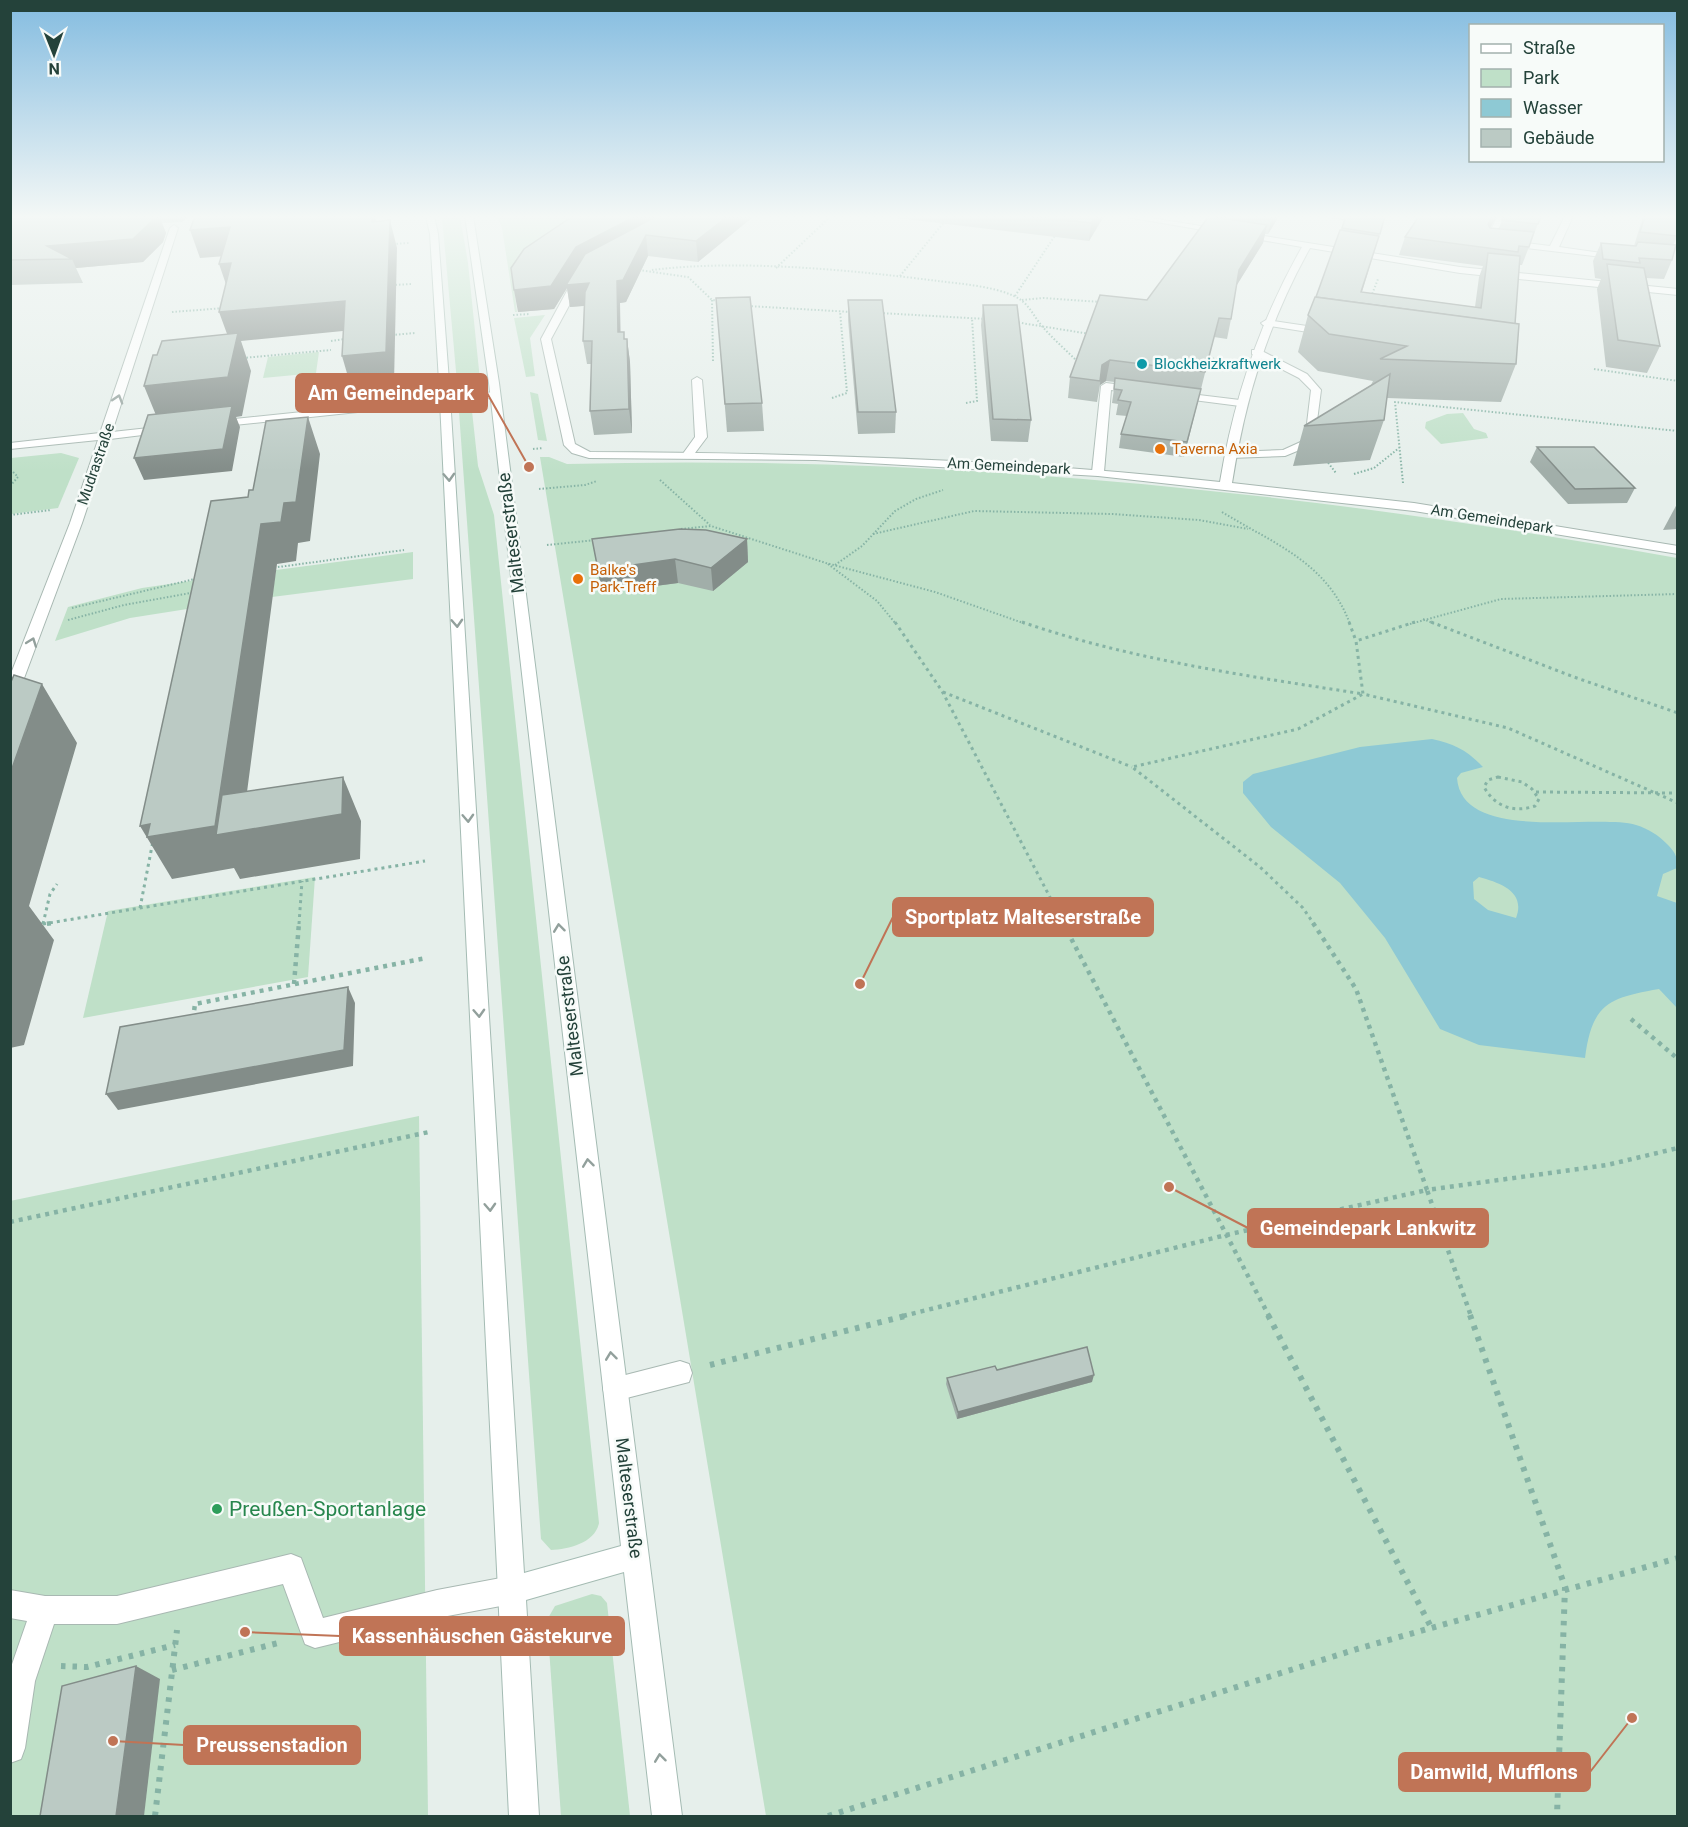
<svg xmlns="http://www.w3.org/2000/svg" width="1688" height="1827" viewBox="0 0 1688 1827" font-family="Roboto,sans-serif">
<rect width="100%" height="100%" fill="#e6efeb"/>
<!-- green -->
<g fill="#bfe0c8">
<polygon points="460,216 468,263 480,380 457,382 442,217"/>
<polygon points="497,216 586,216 518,294 515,294 517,312 515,312 502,228"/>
<polygon points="545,315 530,338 535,376 526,377 514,318"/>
<polygon points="319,352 316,373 263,378 268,357"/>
<polygon points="530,392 538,394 547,441 538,440"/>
<path d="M465 409 472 411 478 466 494 515 599 1523C595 1543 569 1549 551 1550L541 1539 459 412Z"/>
<polygon points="1463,413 1474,429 1486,433 1488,438 1441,444 1425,428 1426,422 1447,414"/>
<polygon points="61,453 79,458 58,508 11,514 11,458"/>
<path d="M540 457H549L567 464C940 454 1311 492 1677 558V1816H766Z"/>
<polygon points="413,552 413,579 272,597 276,570"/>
<polygon points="224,576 219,604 130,618 55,641 68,607 142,588"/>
<polygon points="315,877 308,977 83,1018 108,911"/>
<polygon points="419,1116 428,1816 11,1816 10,1201"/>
<polygon points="592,1594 601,1596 607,1603 630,1816 561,1816 547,1620 555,1606"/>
</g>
<!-- water -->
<path fill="#8ec9d4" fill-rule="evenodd" d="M1432 739C1454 744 1467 750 1483 767L1461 773 1457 778C1462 844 1595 813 1636 825 1649 829 1658 835 1667 844 1675 852 1678 857 1677 868L1663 874 1657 896 1677 903V1008L1659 989C1608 998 1592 1004 1585 1058L1479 1045 1440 1029 1385 938 1340 883 1271 827 1243 793V782L1253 774 1360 747ZM1479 877C1501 883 1526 892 1516 918L1488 910 1474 899 1473 882Z"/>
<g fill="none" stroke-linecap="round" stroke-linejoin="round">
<defs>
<g id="lane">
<polygon points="1326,216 1344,216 1374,222 1370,224"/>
<polygon points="1498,216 1506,216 1492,239 1550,246 1565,216 1573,216 1559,247 1623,256 1619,259 1484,243"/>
<polygon points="1266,320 1327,329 1332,332 1327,335 1263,325 1261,323"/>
<polygon points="1252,350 1260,350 1307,374 1321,390 1314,444 1285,456 1230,458 1224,455 1230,452 1283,450 1305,440 1311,390 1299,378 1252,354"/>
<polygon points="697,377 702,380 707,437 692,457 688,458 682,455 695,437 692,380"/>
<polygon points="1106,383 1138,387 1143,390 1138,393 1111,390 1104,472 1098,476 1092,472 1101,386"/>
<polygon points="1174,392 1240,400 1245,403 1240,406 1170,397 1170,393"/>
<polygon points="680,1361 689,1364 692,1373 689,1382 615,1401 606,1398 603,1389 606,1380"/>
<polygon points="291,1554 301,1558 323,1618 437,1590 511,1576 521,1580 525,1590 521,1600 511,1604 437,1618 315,1648 305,1644 283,1584 117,1624 54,1624 35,1681 25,1748 21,1759 10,1763 10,1670 27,1621 10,1618 10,1590 45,1596 117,1596"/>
</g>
<g id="street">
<path d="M1121 216H1138L1460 267 1678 289V295L1460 273 1310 248C1268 323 1245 399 1232 483L1414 503 1678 546V554L1414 511 1098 476 815 460 589 458 572 453 564 445 541 339 575 276 580 273 585 276 551 339 575 444 590 452C801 453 1011 459 1220 482 1234 397 1260 321 1302 247Z"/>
<polygon points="174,225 178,228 112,432 167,426 173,429 167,432 110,439 82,523 17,697 10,701 10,676 70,523 98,440 10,449 10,443 100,433 170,228"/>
<polygon points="495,392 499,393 499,397 215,427 209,424 215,421"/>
</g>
<polygon id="secondary" points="426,216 434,216 438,234 449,381 524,1573 621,1546 489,383 465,216 473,216 499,383 682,1816 652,1816 624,1572 526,1600 539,1816 509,1816 439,381 430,234"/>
</defs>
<!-- lane casing -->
<use href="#lane" stroke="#a8b8b2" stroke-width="2"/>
<!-- street casing -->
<use href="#street" stroke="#a8b8b2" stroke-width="2"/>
<!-- secondary casing -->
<use href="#secondary" stroke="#a4bbb3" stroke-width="2"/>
<!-- path-far3 -->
<g stroke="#86b3a5" stroke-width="2" stroke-dasharray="1.5 2" stroke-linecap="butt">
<polyline points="393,244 409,243"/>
<polyline points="776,268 831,216"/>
<polyline points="639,270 688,277 712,300 720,301"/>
<path d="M652 270C738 259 852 270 938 281 962 284 992 286 1014 296 1028 302 1033 315 1041 325 1053 339 1067 351 1080 364"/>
<polyline points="900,276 949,216"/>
<polyline points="392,285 412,284"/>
<polyline points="1015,296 1056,234"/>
<polyline points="1371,297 1378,279"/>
<polyline points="712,300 713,361"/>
<polyline points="1022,300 1043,298 1101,302"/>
<polyline points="748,306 852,312"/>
<polyline points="172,312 225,308"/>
<polyline points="880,313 986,319"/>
<polyline points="513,315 530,314"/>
<polyline points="1015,322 1090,334"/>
<polyline points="392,335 415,333"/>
<polyline points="331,341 345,339"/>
<polyline points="1206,357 1228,362"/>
<polyline points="243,358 331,350"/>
<polyline points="1594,369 1678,381"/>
<polyline points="832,398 847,393 840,311"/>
<polyline points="966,403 977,401 972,318"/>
<polyline points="533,449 543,448"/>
<polyline points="1326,460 1336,473"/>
<polyline points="1354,474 1374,468 1399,448"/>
<polyline points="660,480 710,525"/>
<polyline points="1403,483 1395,402 1678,431"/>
<polyline points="10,486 18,477 13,472"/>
<polyline points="539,489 585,485 597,481"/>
<path d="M1222 512C1274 544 1327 562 1350 624"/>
<polyline points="10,515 51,510"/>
<polyline points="681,529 711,526 826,563 935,592 1026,624"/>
<polyline points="873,534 974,511 1112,514 1199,520 1248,529"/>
<polyline points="547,545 596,540"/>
<polyline points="828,564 877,601 896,624"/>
<polyline points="835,565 862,546 895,511 916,499 943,490"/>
<polyline points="271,568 404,550"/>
<polyline points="72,608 199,578"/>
<polyline points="1423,619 1435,624"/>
<polyline points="68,620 124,605 196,592"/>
<polyline points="1410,624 1501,599 1678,594"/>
</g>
<!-- path-far2 -->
<g stroke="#86b3a5" stroke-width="3" stroke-dasharray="3 4" stroke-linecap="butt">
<polyline points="895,622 942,691 1064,924"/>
<path d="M1022 622C1132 660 1248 676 1363 694L1298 729 1132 767 1260 867 1303 908 1314 924"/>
<polyline points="1349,622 1356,641"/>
<polyline points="1415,622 1356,641 1363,694 1508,728 1678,803"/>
<polyline points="1431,622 1574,677 1678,713"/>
<polyline points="943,692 1132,767"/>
<path d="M1498 777 1522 782 1532 789 1539 799 1535 806C1514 813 1495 807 1484 787L1488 780Z"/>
<polyline points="1536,792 1678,793"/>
<polyline points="140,908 153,841"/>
<polyline points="43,924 50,894 57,884"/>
<polyline points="43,924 425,861"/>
<polyline points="299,924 302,881"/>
</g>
<!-- path-far1 -->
<g stroke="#86b3a5" stroke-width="4.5" stroke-dasharray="4 5" stroke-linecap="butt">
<polyline points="1063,923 1269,1316"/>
<polyline points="1313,923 1356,989 1427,1190 1607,1165 1678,1148"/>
<polyline points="38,925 52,923"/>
<polyline points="294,984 299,923"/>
<polyline points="193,1019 195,1004 426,958"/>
<polyline points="1631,1019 1678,1059"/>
<polyline points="10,1222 429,1132"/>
<polyline points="903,1316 1226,1235 1427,1190 1471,1316"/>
</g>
<!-- path -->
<g stroke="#86b3a5" stroke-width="6" stroke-dasharray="4.5 7" stroke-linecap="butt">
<polyline points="1268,1315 1431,1627"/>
<polyline points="1470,1315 1565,1587 1557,1816"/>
<polyline points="710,1365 909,1315"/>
<polyline points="61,1666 87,1667 175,1645"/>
<polyline points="172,1670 282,1642"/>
<polyline points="155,1816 177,1630"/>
<polyline points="828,1816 1357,1649 1678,1558"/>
</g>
<!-- lane -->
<use href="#lane" fill="#fff" fill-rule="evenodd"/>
<!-- street -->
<use href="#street" fill="#fff" fill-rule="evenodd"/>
<!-- secondary -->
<use href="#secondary" fill="#fff" fill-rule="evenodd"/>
</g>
<!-- wall -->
<g fill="#a1aea9">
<polygon points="10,216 189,216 182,222 162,223 166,233 163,242 143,262 76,268 83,283 10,285"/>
<polygon points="754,216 698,262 648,256 626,302 620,303 620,332 625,339 627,339 630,362 632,433 594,435 590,411 592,364 587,364 583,341 584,306 570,307 567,288 554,309 518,312 524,249"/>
<polygon points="880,216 1104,216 1089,241"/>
<polygon points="1209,216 1279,216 1268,234 1265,234 1263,243 1236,286 1231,319 1227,339 1214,337 1184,457 1119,448 1121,434 1127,416 1116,415 1118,404 1112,403 1115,382 1106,381 1100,385 1097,402 1068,398 1070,377 1147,300"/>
<polygon points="1346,216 1385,216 1362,292 1475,307 1479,277 1483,266 1399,255 1405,237 1419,216 1497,216 1490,228 1499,228 1502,220 1541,216 1522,265 1519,265 1515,324 1516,364 1501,402 1387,398 1384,420 1370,460 1293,466 1304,426 1371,385 1373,381 1318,371 1298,352 1308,315 1316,297"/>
<polygon points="1643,216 1677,216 1677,237 1673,245 1672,260 1664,279 1646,278 1660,346 1647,373 1606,367 1597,289 1601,279 1595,278 1593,261 1601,243 1634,246"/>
<polygon points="716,298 762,403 764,431 727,432"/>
<polygon points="848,300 896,412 895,433 858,434 848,320"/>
<polygon points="983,305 1031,420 1028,442 991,441 981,325"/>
<polygon points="1537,447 1635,488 1627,503 1568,504 1530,462"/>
<polygon points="1677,504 1677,529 1663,530"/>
<polygon points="592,539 747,539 748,562 713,591 678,583 602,593"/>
<polygon points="997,1370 1092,1382 957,1419 946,1384 947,1378"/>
</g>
<!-- shaded-wall -->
<g fill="#838d89">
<polygon points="155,216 159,216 166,233 163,242 143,262 76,268 72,259 47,246"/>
<polygon points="180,216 189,216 182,222"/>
<polygon points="372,216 375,216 380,249 372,222"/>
<polygon points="636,216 677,216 579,268 589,283 593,305 570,307 567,288 554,309 518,312 514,290 576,247"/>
<polygon points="728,216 754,216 698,262 696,241"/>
<polygon points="1096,216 1104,216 1089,241 1091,223"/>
<polygon points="1272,216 1279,216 1268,234"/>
<polygon points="1493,216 1497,216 1482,242 1488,224"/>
<polygon points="390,220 397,248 394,383 351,387 342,356"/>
<polygon points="1267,225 1263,243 1235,288 1239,270"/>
<polygon points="230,227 239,255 200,258 190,230"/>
<polygon points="646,235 648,256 626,302 620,303 621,355 618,332 617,281"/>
<polygon points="231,263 229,293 219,264"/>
<polygon points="345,301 353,330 241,341 251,371 242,416 236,417 240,427 232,471 144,480 134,458 160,425 144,386 230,342 219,312"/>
<polygon points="627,339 630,362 632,433 629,409"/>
<polygon points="1110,360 1106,381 1100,385 1102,365"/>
<polygon points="308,417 320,454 310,541 298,543 296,561 277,564 242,830 343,777 361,821 360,859 240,879 234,868 172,879 140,826 261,524 284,503"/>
<polygon points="747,539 748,562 713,591 711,568"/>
<polygon points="675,559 678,583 602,593 598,570"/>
<polygon points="42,684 77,743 29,906 54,940 24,1045 10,1048 10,774"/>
<polygon points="348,987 355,1003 353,1066 118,1110 106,1094"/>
<polygon points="1094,1375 1092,1382 957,1419 958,1412"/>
<polygon points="136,1666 160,1679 144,1816 116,1816"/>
</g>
<!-- building -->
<g fill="#bbcac4" stroke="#838d89" stroke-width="1.5">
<polygon points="10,216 155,216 154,219 133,239 47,246 72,259 10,260"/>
<polygon points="195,216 372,216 372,222 390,220 386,352 342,356 345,301 219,312 231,263 219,264 230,227 190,230"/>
<polygon points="573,216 636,216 576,247 551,286 514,290 511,268 524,249"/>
<polygon points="657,216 728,216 696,241 646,235 623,280 617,281 618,332 624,332 624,339 627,339 629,409 590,411 592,341 583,341 585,292 589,283 566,285 585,254"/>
<polygon points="1028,216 1096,216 1091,223"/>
<polygon points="1209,216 1267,225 1239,270 1231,319 1219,318 1205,372 1110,360 1102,365 1100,381 1070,377 1100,295 1147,300"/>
<polygon points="1346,216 1385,216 1380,234 1342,228"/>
<polygon points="1419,216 1493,216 1488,224 1490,228 1534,232 1529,247 1519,246 1518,252 1405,237"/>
<polygon points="1504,216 1541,216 1538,224 1502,220"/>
<polygon points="1645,216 1677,216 1677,236 1640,232"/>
<polygon points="1340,230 1379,236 1361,292 1481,308 1488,253 1520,256 1515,324 1316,297"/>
<polygon points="1638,242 1676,245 1672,260 1639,258 1640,263 1603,259 1601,243 1636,246"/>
<polygon points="1607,264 1644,268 1660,346 1618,340"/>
<polygon points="750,297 762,403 725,404 716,298"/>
<polygon points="1315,297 1519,324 1516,364 1380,359 1407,346 1329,334 1308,315"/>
<polygon points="848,300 882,300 896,412 858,412"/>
<polygon points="983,305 1017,305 1031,420 993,419"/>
<polygon points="238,333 228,377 144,386 153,355 157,355 162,341"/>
<polygon points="1390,374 1384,420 1304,426"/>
<polygon points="1115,378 1201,389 1187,442 1121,434 1131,402 1118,400 1122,390 1114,389"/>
<polygon points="232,406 223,449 134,458 148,415"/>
<polygon points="308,417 296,502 284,503 281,522 261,524 215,826 147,837 150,824 140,826 211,501 248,497 249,490 253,490 266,421"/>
<polygon points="1537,447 1594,447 1635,488 1575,489"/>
<polygon points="680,529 706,530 747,539 711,568 675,559 598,570 592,539"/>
<polygon points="14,675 42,684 10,774 10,684"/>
<polygon points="343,777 342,814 216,835 222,795"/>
<polygon points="348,987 344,1050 106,1094 120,1027"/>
<polygon points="1087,1347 1094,1375 958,1412 947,1378 995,1366 997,1370"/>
<polygon points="136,1666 116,1816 40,1816 62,1686"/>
</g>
<!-- one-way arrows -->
<defs><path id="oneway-chevron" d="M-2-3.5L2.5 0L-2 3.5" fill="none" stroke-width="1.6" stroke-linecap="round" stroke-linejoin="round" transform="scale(1.5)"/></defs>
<g stroke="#92a09c">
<use href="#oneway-chevron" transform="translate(118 399) rotate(-73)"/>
<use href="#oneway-chevron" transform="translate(449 477) rotate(87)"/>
<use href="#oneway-chevron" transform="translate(457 623) rotate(87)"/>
<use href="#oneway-chevron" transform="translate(32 642) rotate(-70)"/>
<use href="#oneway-chevron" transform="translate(468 818) rotate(87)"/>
<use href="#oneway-chevron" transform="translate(559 928) rotate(-97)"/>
<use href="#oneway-chevron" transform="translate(479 1013) rotate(87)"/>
<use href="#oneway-chevron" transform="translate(588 1163) rotate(-97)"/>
<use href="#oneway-chevron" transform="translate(490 1207) rotate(87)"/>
<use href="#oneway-chevron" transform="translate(611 1356) rotate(-97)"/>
<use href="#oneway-chevron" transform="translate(660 1758) rotate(-97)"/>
</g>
<!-- sky -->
<linearGradient id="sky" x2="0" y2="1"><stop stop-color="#84bce0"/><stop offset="0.46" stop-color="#f4f8f6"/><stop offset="1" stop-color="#f4f8f6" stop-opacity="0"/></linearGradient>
<rect width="1688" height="471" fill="url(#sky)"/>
<!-- markers -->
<circle fill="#0f9aa8" stroke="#f7fbf9" stroke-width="2" cx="1142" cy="364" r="6"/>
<g fill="#e8710a" stroke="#f7fbf9" stroke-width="2">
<circle cx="1160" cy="449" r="6"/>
<circle cx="578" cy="579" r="6"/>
</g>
<circle fill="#2e9e5b" stroke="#f7fbf9" stroke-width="2" cx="217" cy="1509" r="6"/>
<g text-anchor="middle" stroke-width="5" stroke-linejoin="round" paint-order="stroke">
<!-- far-culture labels -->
<g font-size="15" fill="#0d838f" stroke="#f7fbf9" text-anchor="start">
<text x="1154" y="369">Blockheizkraftwerk</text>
</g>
<!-- far-food labels -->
<g font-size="15" fill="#c56008" stroke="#f7fbf9" text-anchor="start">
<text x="1172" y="454">Taverna Axia</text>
<text x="590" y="575">Balke's<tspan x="590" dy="17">Park-Treff</tspan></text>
</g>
<!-- far-street labels -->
<g font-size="15" fill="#24423a" stroke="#f7fbf9">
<text transform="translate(96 464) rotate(-71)" y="5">Mudrastraße</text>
<text transform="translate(1009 466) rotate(3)" y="5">Am Gemeindepark</text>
<text transform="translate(1492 519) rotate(9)" y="5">Am Gemeindepark</text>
</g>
<!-- street labels -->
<g font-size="18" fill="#24423a" stroke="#f7fbf9">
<text transform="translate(511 533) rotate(-97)" y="6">Malteserstraße</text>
<text transform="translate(570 1016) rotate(-97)" y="6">Malteserstraße</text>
<text transform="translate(629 1498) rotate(83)" y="6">Malteserstraße</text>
</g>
<!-- near-leisure labels -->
<g font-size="21" fill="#27864d" stroke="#f7fbf9" text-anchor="start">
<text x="229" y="1516">Preußen-Sportanlage</text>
</g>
</g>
<!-- callouts -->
<path fill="none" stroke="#c07456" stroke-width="2" d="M529 467L487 393M860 984L893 917M1169 1187L1248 1228M245 1632L340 1636M113 1741L184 1745M1632 1718L1590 1772"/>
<g fill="#c07456" stroke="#f7fbf9" stroke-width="2">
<circle cx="529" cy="467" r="6"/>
<circle cx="860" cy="984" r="6"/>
<circle cx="1169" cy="1187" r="6"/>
<circle cx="245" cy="1632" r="6"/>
<circle cx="113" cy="1741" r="6"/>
<circle cx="1632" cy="1718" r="6"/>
</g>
<g fill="#c07456" stroke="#c07456" stroke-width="2">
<rect x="296" y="374" width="191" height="38" rx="6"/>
<rect x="893" y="898" width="260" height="38" rx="6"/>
<rect x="1248" y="1209" width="240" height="38" rx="6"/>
<rect x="340" y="1617" width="284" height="38" rx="6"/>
<rect x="184" y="1726" width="176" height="38" rx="6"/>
<rect x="1399" y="1753" width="191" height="38" rx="6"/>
</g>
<g font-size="20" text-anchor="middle" font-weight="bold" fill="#fff">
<text x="391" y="400">Am Gemeindepark</text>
<text x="1023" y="924">Sportplatz Malteserstraße</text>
<text x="1368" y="1235">Gemeindepark Lankwitz</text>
<text x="482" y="1643">Kassenhäuschen Gästekurve</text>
<text x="272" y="1752">Preussenstadion</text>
<text x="1494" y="1779">Damwild, Mufflons</text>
</g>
<!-- border -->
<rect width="1688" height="1827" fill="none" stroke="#24423a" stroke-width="24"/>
<!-- legend -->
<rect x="1469" y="24" width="195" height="138" fill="#f7fbf9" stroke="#a3b1ad" stroke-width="1.5"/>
<rect x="1481" y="44" width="30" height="9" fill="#ffffff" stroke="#a3b1ad" stroke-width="1.5"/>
<text x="1523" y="54" font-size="18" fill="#24423a">Straße</text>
<rect x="1481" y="69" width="30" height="18" fill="#bfe0c8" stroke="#a3b1ad" stroke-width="1.5"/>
<text x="1523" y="84" font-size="18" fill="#24423a">Park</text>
<rect x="1481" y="99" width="30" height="18" fill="#8ec9d4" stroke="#a3b1ad" stroke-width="1.5"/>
<text x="1523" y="114" font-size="18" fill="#24423a">Wasser</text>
<rect x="1481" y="129" width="30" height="18" fill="#bbcac4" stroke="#a3b1ad" stroke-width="1.5"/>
<text x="1523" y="144" font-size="18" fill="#24423a">Gebäude</text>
<!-- north arrow -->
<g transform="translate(54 54) rotate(179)" stroke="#f7fbf9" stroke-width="4.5" paint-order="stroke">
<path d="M0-4.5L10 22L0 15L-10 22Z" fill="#24423a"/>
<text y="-9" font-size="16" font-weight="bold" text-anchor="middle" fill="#24423a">N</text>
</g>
</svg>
